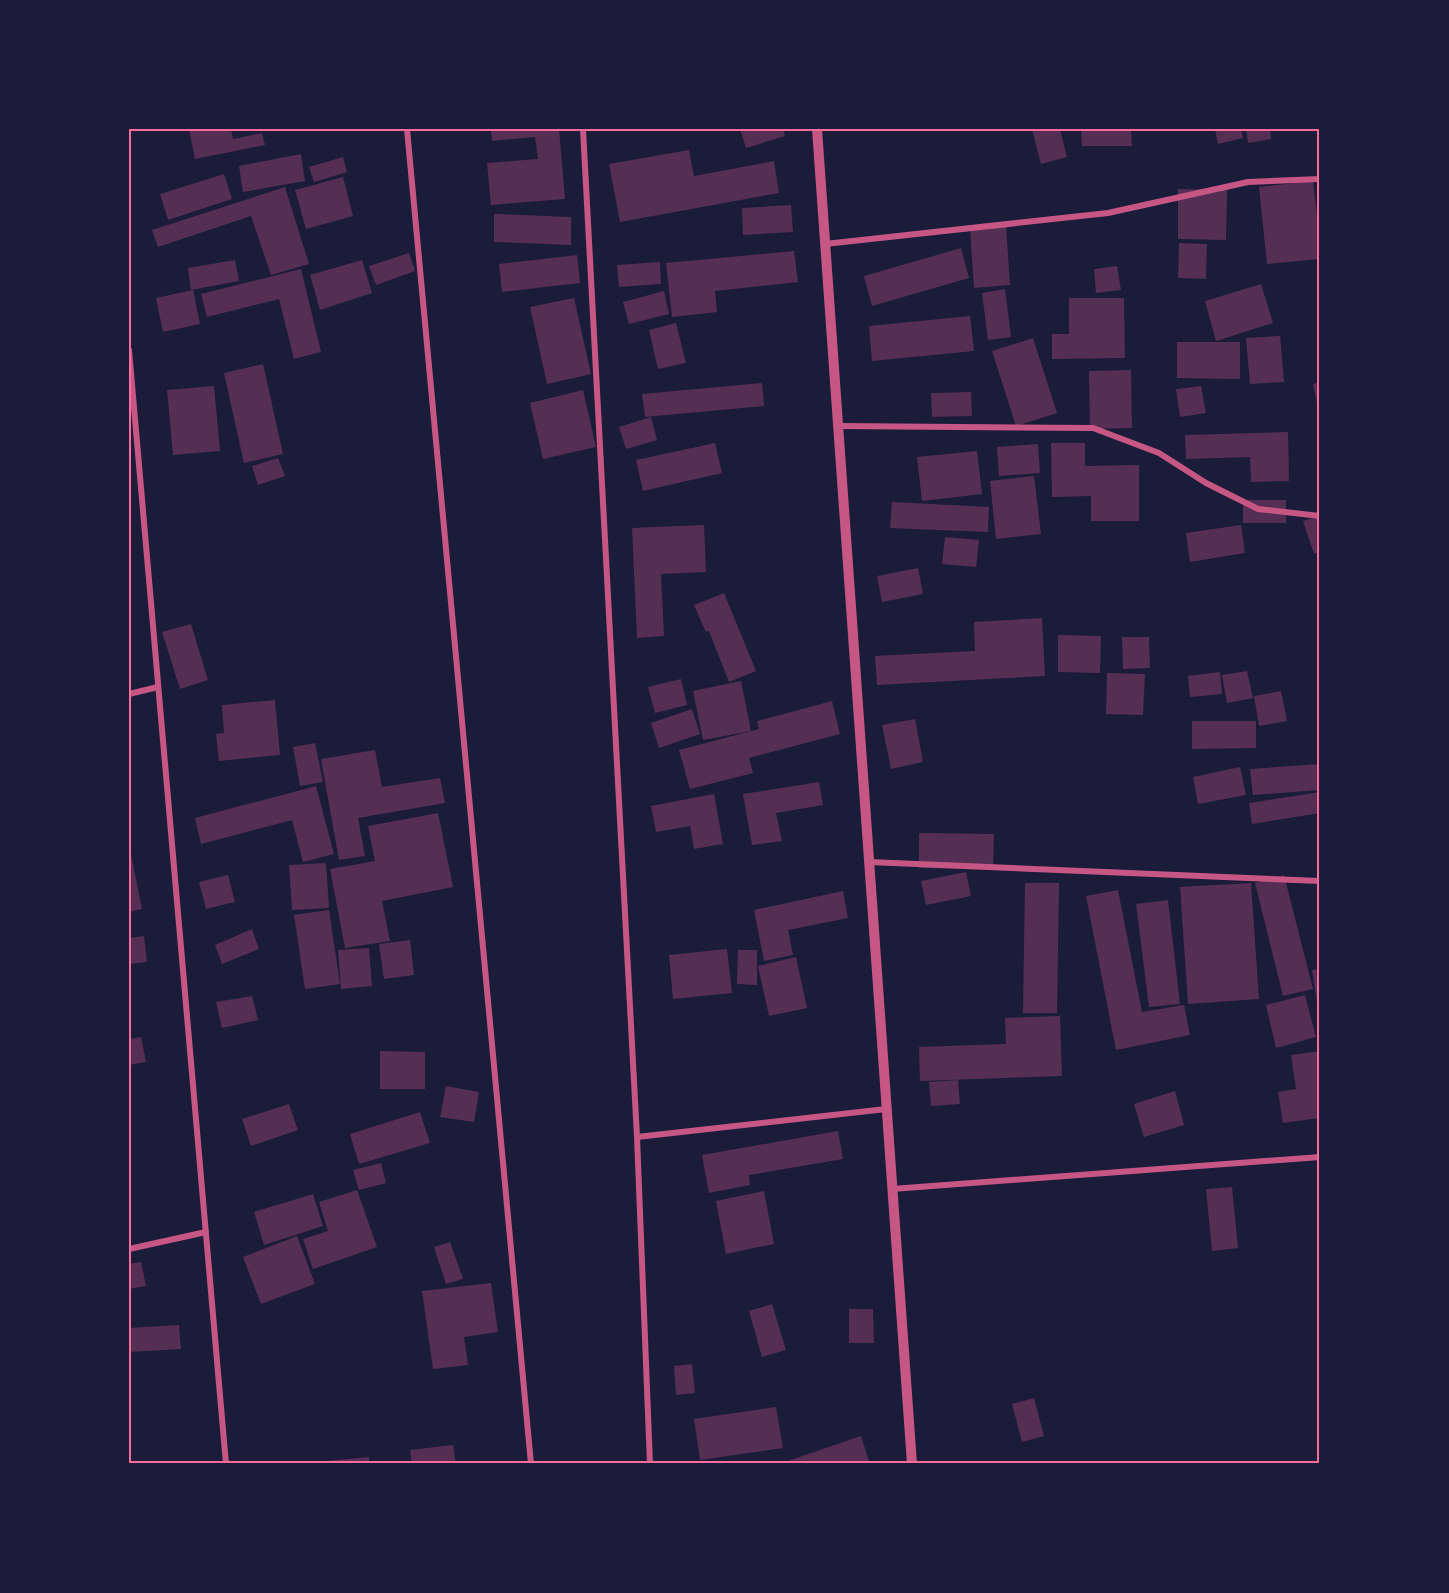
<svg xmlns="http://www.w3.org/2000/svg" width="1449" height="1593" viewBox="0 0 1449 1593" font-family="'IBM Plex Sans',sans-serif">
<rect width="100%" height="100%" fill="#1b1b3a"/>
<!-- building -->
<g fill="#542f53">
<polygon points="189,129 231,129 233,139 262,133 265,145 195,159"/>
<polygon points="491,129 559,129 565,199 491,205 487,163 538,159 535,137 492,141"/>
<polygon points="740,129 783,129 785,136 746,148"/>
<polygon points="1032,129 1060,129 1067,157 1041,164"/>
<polygon points="1081,129 1131,129 1132,146 1082,146"/>
<polygon points="1215,129 1241,129 1243,138 1218,144"/>
<polygon points="1246,129 1270,129 1271,139 1248,143"/>
<polygon points="689,150 694,176 774,161 779,193 620,222 609,164"/>
<polygon points="301,154 305,181 243,192 239,166"/>
<polygon points="343,157 347,172 314,182 309,167"/>
<polygon points="224,174 232,199 168,220 160,194"/>
<polygon points="343,177 353,216 306,229 295,190"/>
<polygon points="1313,181 1320,242 1320,259 1267,264 1259,187"/>
<polygon points="285,187 309,264 271,275 251,216 158,247 152,230"/>
<polygon points="1178,189 1227,190 1226,240 1178,239"/>
<polygon points="791,205 793,232 743,235 742,208"/>
<polygon points="494,214 571,217 571,245 494,242"/>
<polygon points="1006,225 1010,285 974,288 970,228"/>
<polygon points="1179,243 1207,244 1206,279 1178,278"/>
<polygon points="961,248 969,278 872,306 864,276"/>
<polygon points="794,251 798,282 715,291 717,312 672,317 666,263"/>
<polygon points="409,253 415,271 376,285 369,266"/>
<polygon points="577,255 580,283 502,292 499,264"/>
<polygon points="235,260 239,281 191,290 188,268"/>
<polygon points="362,260 372,293 320,310 310,275"/>
<polygon points="660,262 661,284 619,287 617,265"/>
<polygon points="1117,266 1121,290 1096,293 1094,269"/>
<polygon points="301,269 321,352 294,359 279,299 207,317 201,294"/>
<polygon points="1261,284 1273,323 1216,341 1205,301"/>
<polygon points="1005,289 1011,337 988,340 982,293"/>
<polygon points="193,290 200,324 163,332 156,298"/>
<polygon points="664,291 669,314 629,324 623,302"/>
<polygon points="574,298 591,374 547,384 530,307"/>
<polygon points="1069,298 1124,298 1125,358 1052,359 1052,334 1069,334"/>
<polygon points="970,316 974,351 872,361 869,326"/>
<polygon points="676,323 686,363 658,369 649,330"/>
<polygon points="1280,336 1284,382 1250,384 1246,338"/>
<polygon points="1033,338 1057,413 1016,426 992,351"/>
<polygon points="1177,342 1240,342 1240,379 1177,378"/>
<polygon points="263,364 283,454 244,463 224,373"/>
<polygon points="1131,370 1132,428 1090,429 1089,371"/>
<polygon points="1320,382 1320,413 1319,413 1313,384"/>
<polygon points="762,383 764,406 645,417 642,394"/>
<polygon points="214,386 220,451 173,455 167,390"/>
<polygon points="1201,386 1206,413 1180,417 1176,389"/>
<polygon points="583,390 596,447 543,459 530,403"/>
<polygon points="971,392 972,416 932,417 931,393"/>
<polygon points="651,417 657,440 626,449 619,427"/>
<polygon points="1288,432 1289,481 1251,482 1250,457 1186,459 1185,435"/>
<polygon points="715,443 722,473 643,491 636,460"/>
<polygon points="1051,443 1085,443 1085,466 1139,465 1139,521 1091,521 1091,496 1052,497"/>
<polygon points="1038,444 1040,473 999,476 997,447"/>
<polygon points="977,451 982,494 922,501 917,457"/>
<polygon points="278,458 285,476 258,485 252,466"/>
<polygon points="1034,476 1041,534 996,539 990,481"/>
<rect x="1243" y="500" width="43" height="23"/>
<polygon points="892,502 989,507 988,532 890,528"/>
<polygon points="1320,516 1320,551 1314,554 1303,521"/>
<polygon points="704,525 706,572 661,574 664,636 637,638 632,528"/>
<polygon points="1241,525 1245,553 1190,562 1186,533"/>
<polygon points="945,537 979,540 976,567 942,564"/>
<polygon points="918,568 923,594 882,602 877,576"/>
<polygon points="724,593 756,671 729,682 709,631 706,632 694,605"/>
<polygon points="1042,618 1045,676 877,685 875,656 975,651 974,622"/>
<polygon points="191,624 208,680 180,689 162,632"/>
<polygon points="1058,635 1101,636 1100,673 1058,672"/>
<polygon points="1122,637 1149,637 1150,668 1123,669"/>
<polygon points="1247,671 1253,698 1227,703 1222,675"/>
<polygon points="1220,672 1222,694 1190,697 1188,676"/>
<polygon points="1107,673 1145,674 1143,715 1106,714"/>
<polygon points="681,679 687,705 655,713 648,687"/>
<polygon points="741,681 751,731 703,740 693,691"/>
<polygon points="1281,691 1287,721 1259,726 1254,696"/>
<polygon points="275,700 280,755 219,761 216,734 224,733 222,705"/>
<polygon points="832,701 840,734 749,758 753,773 690,789 679,750 759,729 757,721"/>
<polygon points="692,709 700,734 659,748 651,723"/>
<polygon points="915,719 923,762 891,769 882,725"/>
<polygon points="1192,721 1256,721 1256,748 1192,749"/>
<polygon points="315,743 323,782 300,786 293,747"/>
<polygon points="375,750 382,787 440,778 445,803 358,818 365,856 339,860 321,759"/>
<polygon points="1320,764 1320,790 1253,795 1250,769"/>
<polygon points="1240,767 1246,795 1198,804 1193,777"/>
<polygon points="819,782 823,805 776,813 782,841 752,845 743,794"/>
<polygon points="316,786 334,854 303,862 292,820 201,844 195,818"/>
<polygon points="1320,792 1320,813 1252,824 1249,803"/>
<polygon points="714,794 723,844 694,849 690,826 656,832 651,806"/>
<polygon points="438,813 453,887 382,901 390,941 345,948 330,869 375,861 368,826"/>
<polygon points="919,833 994,834 993,869 919,868"/>
<polygon points="129,854 131,854 142,909 129,912"/>
<polygon points="326,863 329,908 292,910 289,865"/>
<polygon points="966,872 971,896 926,905 921,881"/>
<polygon points="228,875 235,902 206,909 199,882"/>
<polygon points="1284,875 1313,989 1283,996 1255,883"/>
<polygon points="1025,883 1059,883 1057,1013 1023,1013"/>
<polygon points="1251,883 1259,999 1188,1004 1180,887"/>
<polygon points="1118,890 1142,1012 1184,1005 1190,1035 1116,1050 1086,896"/>
<polygon points="843,891 848,918 788,930 793,955 764,961 754,910"/>
<polygon points="1168,900 1180,1004 1149,1007 1136,904"/>
<polygon points="329,910 340,984 305,989 294,915"/>
<polygon points="252,929 259,949 222,964 215,945"/>
<polygon points="144,936 147,962 129,964 129,938"/>
<polygon points="410,940 414,975 384,979 379,944"/>
<polygon points="369,948 372,986 341,989 338,950"/>
<polygon points="727,949 732,993 673,999 669,955"/>
<polygon points="738,950 757,950 757,985 737,984"/>
<polygon points="796,957 807,1008 769,1016 758,966"/>
<polygon points="1320,969 1320,1016 1319,1016 1312,970"/>
<polygon points="1305,995 1316,1037 1276,1048 1266,1005"/>
<polygon points="252,996 258,1020 222,1028 216,1002"/>
<polygon points="1060,1016 1062,1076 920,1081 919,1047 1006,1044 1005,1018"/>
<polygon points="141,1037 146,1062 129,1065 129,1039"/>
<polygon points="380,1051 425,1052 425,1089 380,1089"/>
<polygon points="1320,1051 1320,1118 1283,1123 1278,1092 1296,1089 1291,1055"/>
<polygon points="958,1080 960,1104 931,1106 929,1082"/>
<polygon points="446,1086 479,1092 474,1122 440,1117"/>
<polygon points="1175,1091 1184,1125 1144,1137 1134,1104"/>
<polygon points="289,1104 298,1130 251,1146 242,1119"/>
<polygon points="420,1112 430,1143 359,1164 350,1134"/>
<polygon points="838,1131 843,1159 749,1175 750,1185 709,1193 702,1155"/>
<polygon points="381,1163 386,1183 359,1190 353,1170"/>
<polygon points="1232,1187 1238,1248 1212,1251 1206,1189"/>
<polygon points="357,1190 377,1247 313,1269 303,1239 328,1231 319,1202"/>
<polygon points="764,1191 774,1244 726,1254 716,1201"/>
<polygon points="313,1194 323,1226 264,1245 254,1212"/>
<polygon points="297,1236 315,1284 261,1304 243,1257"/>
<polygon points="450,1242 463,1279 446,1284 434,1247"/>
<polygon points="141,1262 146,1286 129,1289 129,1264"/>
<polygon points="491,1283 498,1332 464,1337 468,1365 433,1369 422,1291"/>
<polygon points="772,1304 786,1350 762,1357 749,1311"/>
<polygon points="849,1309 873,1309 874,1343 849,1343"/>
<polygon points="179,1325 181,1349 129,1352 129,1328"/>
<polygon points="692,1364 695,1393 676,1395 674,1366"/>
<polygon points="1034,1398 1044,1436 1022,1442 1012,1404"/>
<polygon points="776,1407 783,1448 700,1460 694,1419"/>
<polygon points="861,1436 870,1464 779,1464"/>
<polygon points="453,1445 456,1464 412,1464 410,1450"/>
<polygon points="369,1457 369,1464 316,1464 315,1462"/>
</g>
<g fill="none" stroke-linecap="round" stroke-linejoin="round">
<!-- minor -->
<g stroke="#c65784" stroke-width="6">
<polyline points="407,129 531,1464"/>
<polyline points="583,129 637,1137 650,1464"/>
<polyline points="825,244 1108,213 1248,182 1320,179"/>
<polyline points="129,350 226,1464"/>
<polyline points="838,426 1093,428 1159,453 1206,483 1258,509 1320,516"/>
<polyline points="129,694 158,687"/>
<polyline points="869,862 1320,881"/>
<polyline points="637,1137 886,1109"/>
<polyline points="892,1189 1320,1157"/>
<polyline points="129,1249 206,1232"/>
</g>
<!-- tertiary -->
<polyline stroke="#c65784" stroke-width="10" points="817,129 912,1464"/>
</g>
<!-- border -->
<rect width="1449" height="1593" fill="none" stroke="#1b1b3a" stroke-width="261"/>
<rect x="130" y="130" width="1188" height="1332" fill="none" stroke="#ff6b9d" stroke-width="2"/>
</svg>
